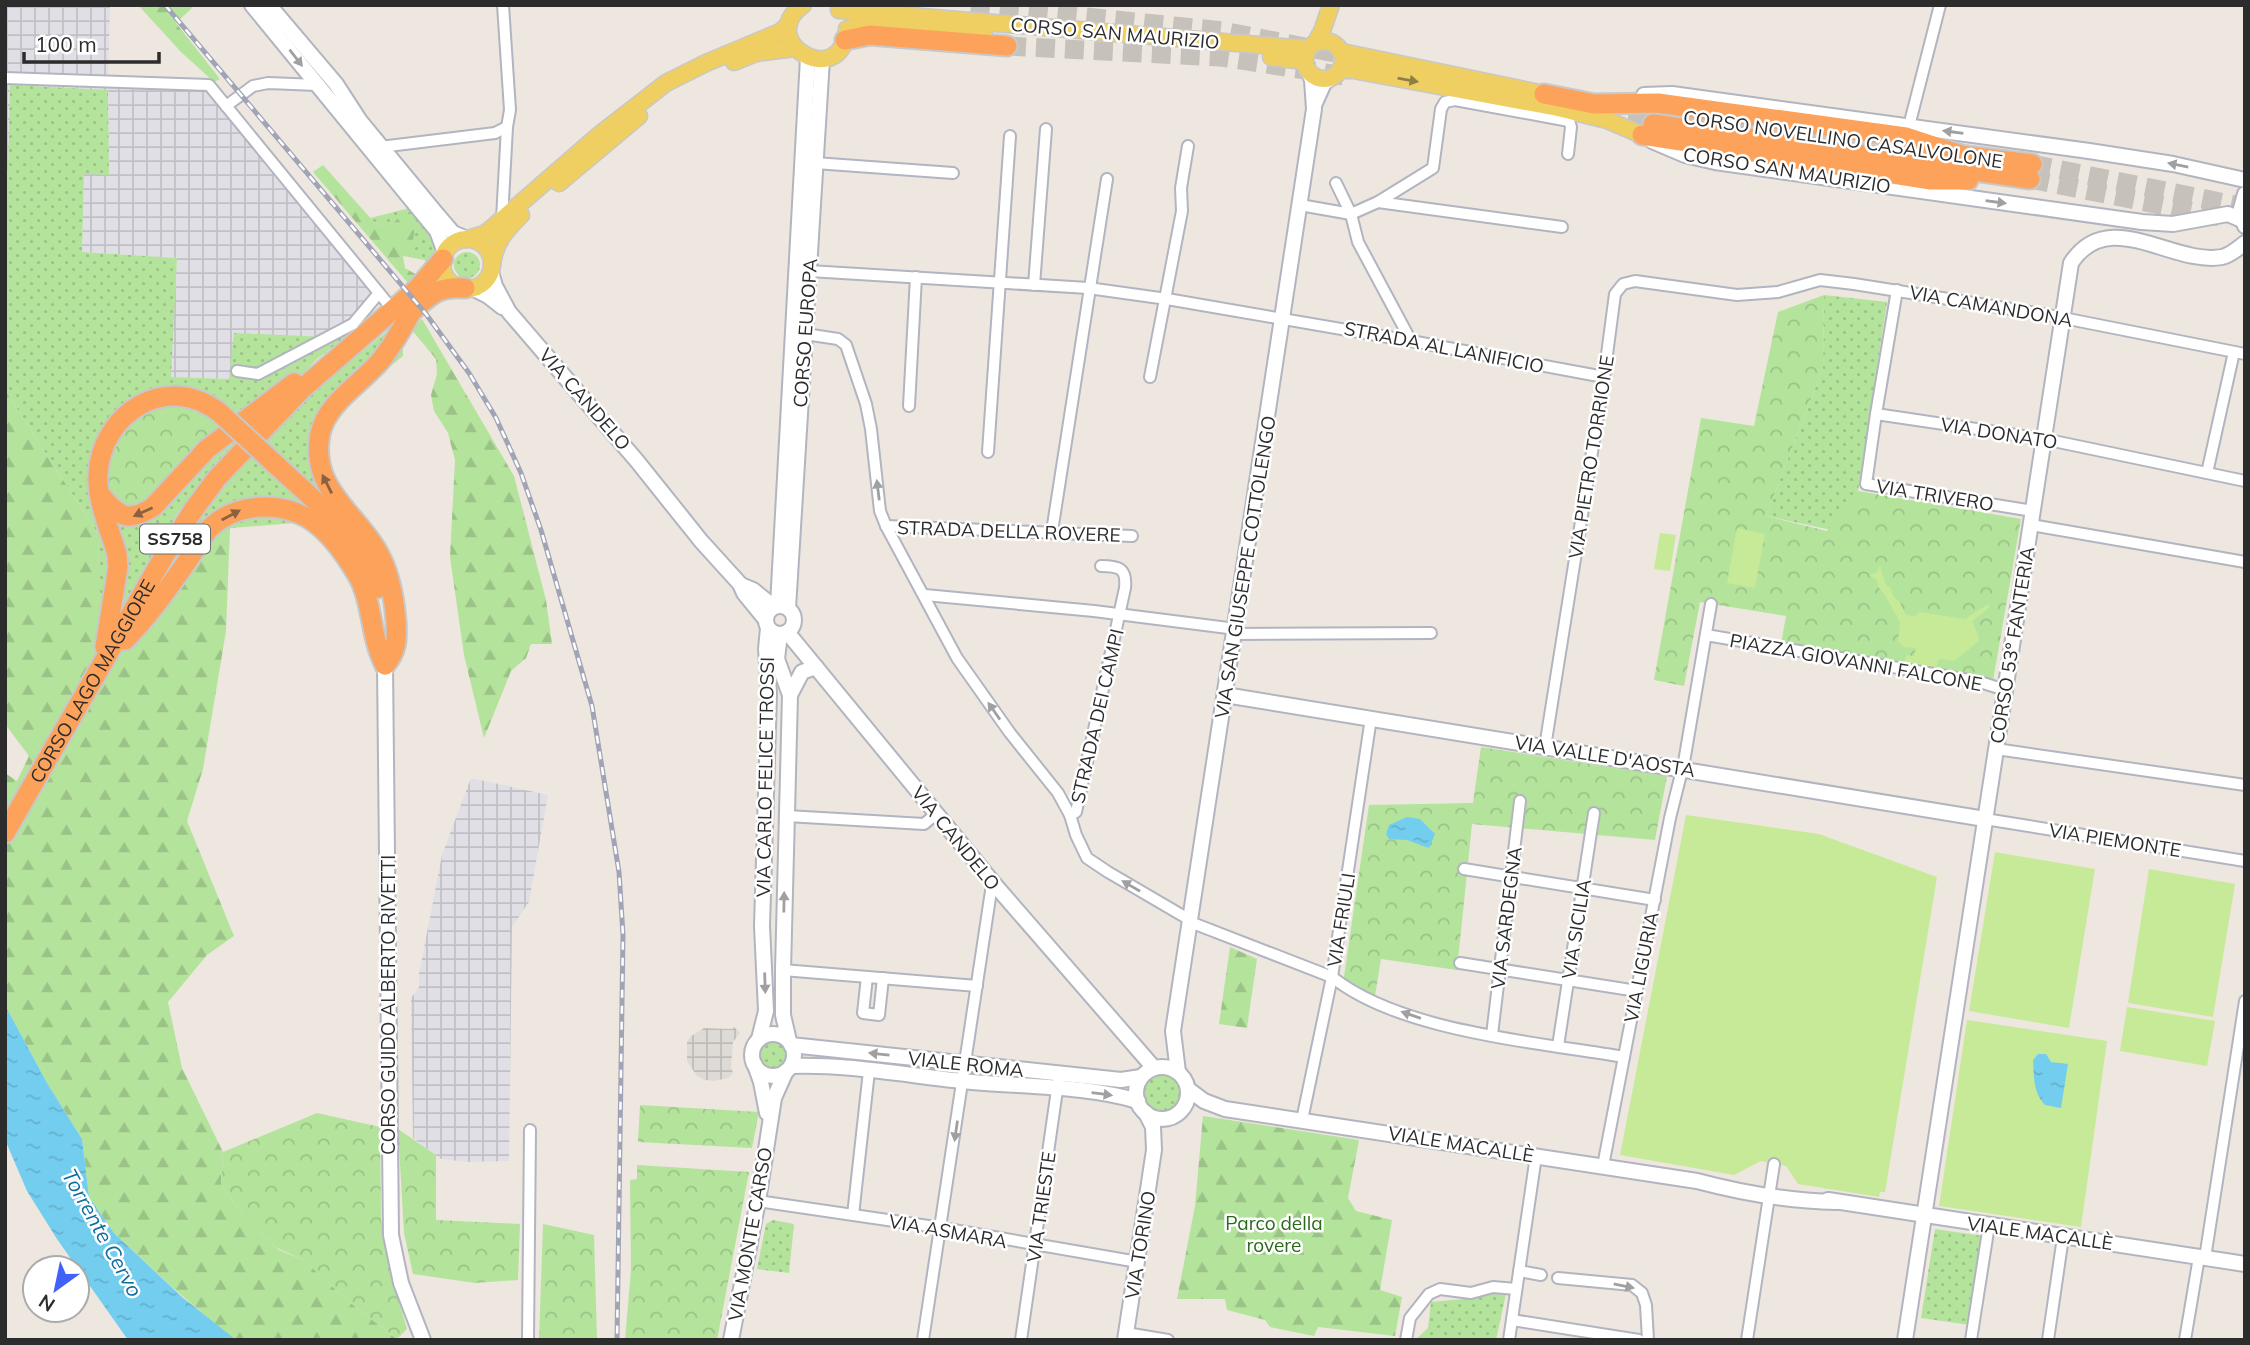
<svg xmlns="http://www.w3.org/2000/svg" width="2250" height="1345" viewBox="0 0 2250 1345" font-family="Mulish,sans-serif">
<defs>
<pattern id="industrial-grid" width="8" height="8" patternUnits="userSpaceOnUse" patternTransform="scale(1.75)"><rect width="8" height="8" fill="#e1dfe6"/><path d="M0 4h8M4 0v8" fill="none" stroke="#c1c0c5"/></pattern>
<pattern id="grass-dots" width="8" height="8" patternUnits="userSpaceOnUse" patternTransform="scale(1.75)"><rect width="8" height="8" fill="#b4e39c"/><path d="M2 2h.1M6 6h.1" fill="none" stroke="#9bc387" stroke-width="1.8" stroke-linecap="round"/></pattern>
<pattern id="forest-firs" width="22" height="20" patternUnits="userSpaceOnUse" patternTransform="scale(1.75)"><rect width="22" height="20" fill="#b4e39c"/><path d="M5 1l3.5 6h-7zM16 11l3.5 6h-7z" fill="#9bc387"/></pattern>
<pattern id="park-crowns" width="20" height="18" patternUnits="userSpaceOnUse" patternTransform="scale(1.75)"><rect width="20" height="18" fill="#b4e39c"/><path d="M2 6a3 3 0 1 1 6 0M12 15a3 3 0 1 1 6 0" fill="none" stroke="#9bc387"/></pattern>
<pattern id="plaza-grid" width="8" height="8" patternUnits="userSpaceOnUse" patternTransform="scale(1.75)"><rect width="8" height="8" fill="#dedad6"/><path d="M0 4h8M4 0v8" fill="none" stroke="#bfbbb8"/></pattern>
<pattern id="water-ripples" width="26" height="14" patternUnits="userSpaceOnUse" patternTransform="scale(1.75)"><rect width="26" height="14" fill="#73cdee"/><path d="M2 4q2-2 4 0t4 0M15 11q2-2 4 0t4 0" fill="none" stroke="#64b0cc"/></pattern>
</defs>
<rect width="100%" height="100%" fill="#ede7df"/>
<!-- industrial -->
<g fill="url(#industrial-grid)">
<polygon points="5,5 110,5 108,81 209,85 374,286 362,324 229,379 170,377 177,258 82,252 84,173 109,175 108,90 5,173"/>
<polygon points="471,778 548,795 529,902 512,927 509,1161 469,1162 441,1159 413,1138 411,998 419,987 419,974 442,855"/>
</g>
<!-- grass -->
<g fill="url(#grass-dots)">
<polygon points="10,85 108,90 109,175 84,174 82,252 177,258 171,377 229,379 234,333 327,337 324,345 362,324 316,360 235,443 178,512 100,647 98,534 5,390 5,173 8,171"/>
<path d="M410 208C423 224 446 243 432 266 428 273 418 280 412 286L408 283 424 269 425 260 389 228 374 222 370 218Z"/>
<circle cx="467" cy="265" r="13"/>
<polygon points="1824,295 1887,302 1858,491 1831,530 1766,516 1823,368"/>
<polygon points="402,319 403,356 337,409 326,450 330,470 367,528 295,523 231,528 128,619 241,451"/>
<circle cx="772" cy="1056" r="14"/>
<circle cx="1162" cy="1093" r="18"/>
<polygon points="773,1220 794,1224 789,1273 757,1269 766,1224"/>
<polygon points="1935,1229 1983,1236 1970,1325 1921,1318"/>
<polygon points="1493,1293 1506,1294 1496,1340 1415,1340 1428,1328 1431,1302 1475,1298"/>
</g>
<!-- forest -->
<g fill="url(#forest-firs)">
<polygon points="138,5 190,5 192,8 176,23 220,79 214,82 181,52"/>
<polygon points="323,165 374,222 389,228 402,214 412,214 416,220 412,247 425,260 403,256 405,268 417,275 408,283 313,172"/>
<polygon points="422,319 514,476 546,600 552,644 531,644 526,658 511,671 484,738 464,655 450,557 455,460 448,433 434,411 431,395 437,374 436,359 411,329"/>
<polygon points="5,390 98,534 101,647 230,528 226,631 203,769 187,821 234,936 207,955 168,1002 182,1068 223,1152 221,1185 244,1217 279,1250 304,1260 347,1300 398,1340 237,1340 228,1335 173,1288 114,1233 89,1197 82,1139 47,1083 5,1005 5,773 17,781 29,756 5,724"/>
<polygon points="1230,947 1257,959 1247,1028 1219,1024"/>
<polygon points="1203,1116 1359,1140 1348,1198 1356,1211 1392,1220 1380,1290 1402,1297 1395,1336 1318,1327 1314,1336 1270,1327 1265,1320 1227,1310 1225,1299 1177,1299 1195,1206"/>
</g>
<!-- park -->
<g fill="url(#park-crowns)">
<polygon points="1824,295 1823,368 1766,516 1827,531 1858,491 2021,519 1993,681 1781,644 1786,616 1700,602 1684,686 1654,680 1701,418 1754,426 1778,312"/>
<path d="M184 403 228 427 149 504 127 510C122 505 114 501 111 495 93 465 128 416 157 406 165 403 176 404 184 403Z"/>
<polygon points="1481,747 1667,776 1655,840 1472,824 1457,970 1381,959 1375,996 1343,983 1369,805 1473,803"/>
<polygon points="640,1105 759,1112 752,1148 638,1142"/>
<polygon points="317,1113 380,1127 381,1220 392,1277 407,1329 397,1339 347,1300 304,1260 277,1248 244,1217 221,1185 223,1152"/>
<polygon points="398,1129 436,1155 436,1220 520,1224 518,1280 475,1283 413,1274 404,1233"/>
<polygon points="637,1165 749,1172 717,1340 625,1340 631,1270 630,1180 637,1179"/>
<polygon points="543,1224 594,1235 597,1340 539,1340"/>
</g>
<!-- pitch -->
<g fill="#c7ea98">
<polygon points="1737,528 1765,534 1755,588 1727,583"/>
<polygon points="1660,533 1676,535 1670,571 1654,569"/>
<path d="M1880 566 1886 585 1891 588 1893 596 1899 601 1906 615 1915 616 1919 612 1965 619 1988 604 1990 607 1972 621 1979 637 1978 642 1954 661 1939 659 1936 668 1905 662 1906 655 1914 656 1916 648 1904 647 1898 642 1900 622C1892 610 1888 596 1878 587L1877 580 1869 575 1876 573Z"/>
<polygon points="1686,815 1819,834 1937,877 1885,1192 1880,1192 1879,1197 1798,1184 1786,1166 1761,1161 1734,1175 1620,1155"/>
<polygon points="1995,852 2095,869 2069,1028 1969,1011"/>
<polygon points="2149,869 2235,884 2213,1017 2128,1003"/>
<polygon points="2127,1007 2215,1021 2207,1066 2120,1051"/>
<polygon points="1967,1020 2107,1041 2081,1227 1939,1206"/>
</g>
<!-- plaza -->
<polygon fill="url(#plaza-grid)" points="734,1027 740,1033 733,1042 731,1067 733,1073 728,1078 714,1081 705,1080 697,1076 687,1061 687,1042 690,1037 704,1028 732,1029"/>
<!-- water -->
<g fill="url(#water-ripples)">
<polygon points="1407,817 1420,819 1435,834 1429,848 1407,840 1389,839 1386,834 1389,825"/>
<polygon points="5,1005 47,1083 82,1139 89,1197 114,1233 182,1297 236,1340 128,1340 57,1239 27,1191 6,1142"/>
<path d="M2038 1054H2046L2051 1062 2068 1064 2061 1108 2045 1105C2033 1092 2034 1077 2033 1060Z"/>
</g>
<g fill="none" stroke-linecap="round" stroke-linejoin="round">
<!-- highway-tunnel -->
<g stroke="#c6c2bb" stroke-width="19" stroke-dasharray="19 10" stroke-linecap="butt">
<polyline points="971,5 1223,31 1361,58"/>
<polyline points="1007,46 1221,57 1351,77"/>
<polyline points="1599,115 1653,124"/>
<polyline points="2032,164 2245,207"/>
<polyline points="2030,179 2221,217"/>
</g>
<defs>
<g id="street">
<polyline points="5,78 209,85 393,310"/>
<polyline points="226,106 253,86 268,83 317,85"/>
<polyline points="1909,126 1940,5"/>
<polyline points="380,147 495,133 507,127"/>
<polyline points="815,163 953,173"/>
<polyline points="1336,183 1351,214 1358,242 1411,341"/>
<polyline points="1378,202 1433,168 1441,109 1445,102 1455,100 1569,121 1571,127 1568,154"/>
<polyline points="1300,205 1351,214 1378,202 1562,227"/>
<polyline points="502,219 507,127 510,110 503,5"/>
<polyline points="809,271 1088,288 1167,299 1411,341 1604,377"/>
<polyline points="1034,285 1046,129"/>
<polyline points="1897,290 1876,414 2044,439 2245,481"/>
<polyline points="805,334 838,339 846,345 866,404 871,429 880,511 886,526 957,658 1010,733 1058,793 1070,815 1076,835 1087,858 1108,872 1190,920"/>
<polyline points="237,371 258,374 353,324 379,293"/>
<polyline points="1150,377 1182,211 1181,188 1188,146"/>
<polyline points="909,406 916,277"/>
<polyline points="1876,414 1866,484 2033,511"/>
<polyline points="988,452 1010,136"/>
<polyline points="2207,473 2234,352"/>
<polyline points="1053,525 1107,179"/>
<polyline points="2031,525 2245,562"/>
<polyline points="886,526 1132,536"/>
<polyline points="925,595 1094,611 1236,629"/>
<polyline points="1236,634 1431,633"/>
<polyline points="1706,635 1980,682 2005,690"/>
<polyline points="1545,747 1604,377 1615,294 1623,284 1635,281 1737,295 1778,292 1820,280 1854,284 2043,314 2245,354"/>
<polyline points="1996,749 2245,785"/>
<path d="M1070 815 1076 812 1125 588C1127 568 1119 566 1101 566"/>
<polyline points="787,816 924,824 936,814"/>
<polyline points="1985,819 2245,861"/>
<polyline points="1464,869 1655,900"/>
<path d="M1190 922 1332 977C1401 1032 1537 1042 1624 1057"/>
<polyline points="1460,963 1637,991"/>
<polyline points="783,970 977,986"/>
<polyline points="867,977 863,1013 879,1015 883,978"/>
<polyline points="1492,1035 1520,801"/>
<polyline points="1558,1046 1594,813"/>
<polyline points="1302,1120 1332,977 1371,718"/>
<polyline points="1603,1166 1670,818 1684,762 1711,604"/>
<polyline points="758,1201 942,1228 1138,1262"/>
<polyline points="853,1215 869,1071"/>
<polyline points="2205,1258 2245,1001"/>
<polyline points="1519,1271 1541,1275"/>
<polyline points="1558,1278 1632,1285 1642,1293 1646,1305 1648,1340"/>
<polyline points="1512,1320 1639,1340"/>
<polyline points="1126,1333 1168,1340"/>
<polyline points="528,1340 530,1130"/>
<polyline points="923,1340 991,891 995,885"/>
<polyline points="1021,1340 1058,1083"/>
<polyline points="1406,1340 1410,1318 1429,1294 1440,1289 1471,1293 1493,1287 1516,1289"/>
<polyline points="1509,1340 1536,1156"/>
<polyline points="1747,1340 1774,1164"/>
<polyline points="1971,1340 1989,1225"/>
<polyline points="2048,1340 2063,1237"/>
<polyline points="2185,1340 2199,1257"/>
</g>
<g id="secondary">
<polyline points="252,5 437,231 444,250 443,259"/>
<polyline points="269,5 336,84 360,121 435,212 453,233 467,239"/>
<polyline points="1644,95 1672,94 2089,151 2173,164 2245,180"/>
<polyline points="1315,103 1324,83 1331,78"/>
<polyline points="1652,141 1685,155 1715,162 2142,222 2173,224 2228,214 2242,220"/>
<polyline points="2245,194 2240,212 2245,226"/>
<polyline points="491,272 495,286 509,312 637,461 701,541 740,584 744,593 766,620"/>
<polyline points="472,288 488,296 502,307"/>
<polyline points="741,585 753,590 774,607"/>
<polyline points="778,605 808,58"/>
<circle cx="780" cy="620" r="14"/>
<polyline points="788,608 822,59"/>
<polyline points="787,632 995,885 1154,1068"/>
<polyline points="780,634 777,659 790,695 783,970 783,1015 789,1041"/>
<polyline points="385,665 391,1235 401,1283 423,1340"/>
<polyline points="790,695 802,672 816,667"/>
<polyline points="1225,695 1985,819"/>
<circle cx="773" cy="1055" r="21"/>
<polyline points="759,1039 766,1011 762,926 769,693 766,649 768,628"/>
<polyline points="791,1045 1121,1080 1141,1077"/>
<polyline points="755,1065 761,1082 767,1113"/>
<path d="M791 1066C847 1064 905 1075 962 1081 1019 1087 1084 1085 1138 1101"/>
<circle cx="1162" cy="1093" r="26"/>
<polyline points="1178,1072 1173,1031 1314,109 1312,80 1309,72"/>
<path d="M1188 1089 1204 1101 1225 1109 1697 1181C1742 1193 1789 1201 1836 1202"/>
<polyline points="1828,1200 2245,1264"/>
<polyline points="731,1340 758,1201 774,1098 786,1071"/>
<polyline points="1125,1340 1154,1150 1153,1127 1146,1113"/>
<path d="M1905 1340 2071 263C2109 205 2172 266 2222 257 2231 255 2238 248 2245 243"/>
</g>
<g id="primary">
<path d="M803 5C754 40 839 92 847 31"/>
<polyline points="839,10 1307,49"/>
<polyline points="847,29 871,24 984,34"/>
<circle cx="1324" cy="60" r="19"/>
<polyline points="1316,42 1322,31 1331,5"/>
<polyline points="1342,52 1544,94"/>
<polyline points="1271,57 1304,61"/>
<polyline points="734,62 756,53 795,48"/>
<polyline points="1340,70 1353,70 1558,108 1607,120 1642,135"/>
<polyline points="559,183 639,116"/>
<polyline points="467,239 484,234 492,228 599,135 666,83 706,63 780,32 789,24"/>
<circle cx="467" cy="264" r="25"/>
<path d="M492 266C494 243 505 231 521 215"/>
</g>
<g id="highway">
<polyline points="845,40 870,35 1007,46"/>
<polyline points="1544,94 1594,104 1658,103 1906,137 1961,155"/>
<polyline points="1653,124 2030,179"/>
<polyline points="1642,135 1931,180 1968,180"/>
<polyline points="1950,154 2032,164"/>
<path d="M411 312C431 295 437 286 465 288"/>
<path d="M275 464C317 503 358 533 378 588"/>
<path d="M102 497C120 518 129 522 153 507L207 449 294 383"/>
<path d="M125 640C149 616 169 587 188 560 195 550 201 538 209 529 235 503 277 501 308 518 328 530 345 554 357 574 373 601 370 637 385 665"/>
<path d="M105 647 118 567 117 554C110 530 97 502 98 476 100 413 167 371 220 413"/>
<path d="M385 665C397 651 397 639 396 621 394 597 389 570 376 549 352 510 310 487 320 434 326 403 362 383 381 360 393 345 402 328 412 311"/>
<path id="s1" d="M5 833 163 558 192 512 217 478 303 388 417 289 443 259"/>
</g>
</defs>
<!-- street casing -->
<use href="#street" stroke="#b2b5bf" stroke-width="14"/>
<!-- secondary casing -->
<use href="#secondary" stroke="#b2b5bf" stroke-width="18"/>
<!-- primary casing -->
<use href="#primary" stroke="#c8c8c8" stroke-width="19"/>
<!-- highway casing -->
<use href="#highway" stroke="#c8c8c8" stroke-width="23"/>
<!-- street -->
<use href="#street" stroke="#fff" stroke-width="10"/>
<!-- secondary -->
<use href="#secondary" stroke="#fff" stroke-width="14"/>
<!-- primary -->
<use href="#primary" stroke="#f0cf62" stroke-width="16"/>
<!-- highway -->
<use href="#highway" stroke="#fda25b" stroke-width="19"/>
<defs>
<polyline id="rail" points="165,5 426,314 469,373 496,418 521,473 541,530 592,706 619,872 623,935 617,1340"/>
</defs>
<!-- rail casing -->
<use href="#rail" stroke="#a1a4b6" stroke-width="5"/>
<!-- rail -->
<use href="#rail" stroke="#fff" stroke-width="2.5" stroke-dasharray="8" stroke-linecap="butt"/>
<defs>
<polyline id="highway-bridge" points="220,413 275,464"/>
</defs>
<!-- highway-bridge casing -->
<use href="#highway-bridge" stroke="#c8c8c8" stroke-width="23" stroke-linecap="butt"/>
<!-- highway-bridge -->
<use href="#highway-bridge" stroke="#fda25b" stroke-width="19"/>
</g>
<!-- one-way arrows -->
<defs><path id="oneway-solid" d="M-6-.8H1V-3.2L6.5 0L1 3.2V.8H-6Z" transform="scale(1.75)"/></defs>
<g fill="#a0a0a0">
<use href="#oneway-solid" transform="translate(296 58) rotate(52)"/>
<use href="#oneway-solid" transform="translate(1953 132) rotate(-172)"/>
<use href="#oneway-solid" transform="translate(2178 165) rotate(-169)"/>
<use href="#oneway-solid" transform="translate(1996 202) rotate(8)"/>
<use href="#oneway-solid" transform="translate(878 490) rotate(-97)"/>
<use href="#oneway-solid" transform="translate(994 711) rotate(-125)"/>
<use href="#oneway-solid" transform="translate(1131 886) rotate(-150)"/>
<use href="#oneway-solid" transform="translate(784 902) rotate(-89)"/>
<use href="#oneway-solid" transform="translate(765 983) rotate(88)"/>
<use href="#oneway-solid" transform="translate(1411 1015) rotate(-161)"/>
<use href="#oneway-solid" transform="translate(879 1054) rotate(-174)"/>
<use href="#oneway-solid" transform="translate(1102 1094) rotate(7)"/>
<use href="#oneway-solid" transform="translate(956 1131) rotate(98)"/>
<use href="#oneway-solid" transform="translate(1624 1286) rotate(12)"/>
</g>
<use fill="#8e7e47" href="#oneway-solid" transform="translate(1408 80) rotate(10)"/>
<g fill="#8a6141">
<use href="#oneway-solid" transform="translate(327 484) rotate(-117)"/>
<use href="#oneway-solid" transform="translate(143 512) rotate(156)"/>
<use href="#oneway-solid" transform="translate(231 515) rotate(-28)"/>
</g>
<g text-anchor="middle" stroke-width="5" stroke-linejoin="round" paint-order="stroke">
<!-- shield labels -->
<rect fill="#fff" stroke="#6b6b6b" stroke-width="2" x="140" y="524.5" width="70" height="29" rx="5"/>
<g font-size="18" font-weight="bold" fill="#2c2c2c">
<text x="175" y="545">SS758</text>
</g>
<!-- street labels -->
<g font-size="19" fill="#2c2c2c" stroke="#fff">
<text transform="translate(1115 33) rotate(5)" y="7">CORSO SAN MAURIZIO</text>
<text transform="translate(1843 139) rotate(8)" y="7">CORSO NOVELLINO CASALVOLONE</text>
<text transform="translate(1787 170) rotate(9)" y="7">CORSO SAN MAURIZIO</text>
<text transform="translate(1991 306) rotate(10)" y="7">VIA CAMANDONA</text>
<text transform="translate(805 333) rotate(-86)" y="7">CORSO EUROPA</text>
<text transform="translate(1444 347) rotate(11)" y="7">STRADA AL LANIFICIO</text>
<text transform="translate(585 399) rotate(49)" y="7">VIA CANDELO</text>
<text transform="translate(1999 433) rotate(9)" y="7">VIA DONATO</text>
<text transform="translate(1591 457) rotate(-81)" y="7">VIA PIETRO TORRIONE</text>
<text transform="translate(1935 495) rotate(9)" y="7">VIA TRIVERO</text>
<text transform="translate(1009 531) rotate(2)" y="7">STRADA DELLA ROVERE</text>
<text transform="translate(1245 567) rotate(-81)" y="7">VIA SAN GIUSEPPE COTTOLENGO</text>
<text transform="translate(2012 645) rotate(-81)" y="7">CORSO 53° FANTERIA</text>
<text transform="translate(1856 662) rotate(10)" y="7">PIAZZA GIOVANNI FALCONE</text>
<text dy="7" stroke="none"><textPath href="#s1" startOffset="175">CORSO LAGO MAGGIORE</textPath></text>
<text transform="translate(1097 716) rotate(-77)" y="7">STRADA DEI CAMPI</text>
<text transform="translate(1605 756) rotate(9)" y="7">VIA VALLE D'AOSTA</text>
<text transform="translate(765 777) rotate(-89)" y="7">VIA CARLO FELICE TROSSI</text>
<text transform="translate(956 838) rotate(51)" y="7">VIA CANDELO</text>
<text transform="translate(2115 840) rotate(9)" y="7">VIA PIEMONTE</text>
<text transform="translate(1506 918) rotate(-83)" y="7">VIA SARDEGNA</text>
<text transform="translate(1341 920) rotate(-81)" y="7">VIA FRIULI</text>
<text transform="translate(1576 929) rotate(-81)" y="7">VIA SICILIA</text>
<text transform="translate(1641 967) rotate(-79)" y="7">VIA LIGURIA</text>
<text transform="translate(388 1005) rotate(-90)" y="7">CORSO GUIDO ALBERTO RIVETTI</text>
<text transform="translate(966 1064) rotate(6)" y="7">VIALE ROMA</text>
<text transform="translate(1461 1144) rotate(9)" y="7">VIALE MACALLÈ</text>
<text transform="translate(1041 1207) rotate(-82)" y="7">VIA TRIESTE</text>
<text transform="translate(948 1231) rotate(10)" y="7">VIA ASMARA</text>
<text transform="translate(2040 1233) rotate(8)" y="7">VIALE MACALLÈ</text>
<text transform="translate(750 1234) rotate(-80)" y="7">VIA MONTE CARSO</text>
<text transform="translate(1140 1245) rotate(-81)" y="7">VIA TORINO</text>
</g>
<!-- park labels -->
<g font-size="19" fill="#2b6a1b" stroke="#fff">
<text x="1274" y="1230">Parco della<tspan x="1274" dy="22">rovere</tspan></text>
</g>
<!-- water labels -->
<g font-size="21" font-style="italic" fill="#0f6c9d" stroke="#fff">
<text transform="translate(102 1233) rotate(61)" y="7">Torrente Cervo</text>
</g>
</g>
<!-- border -->
<rect width="2250" height="1345" fill="none" stroke="#2c2c2c" stroke-width="14"/>
<!-- north arrow -->
<g transform="translate(56 1289) rotate(213)"><circle r="33" fill="#ffffff" stroke="#ababab" stroke-width="2"/>
<path d="M0-5L12 26L0 18L-12 26Z" fill="#4162f8"/>
<text y="-10" font-size="19" font-weight="bold" text-anchor="middle" fill="#2c2c2c">N</text>
</g>
<!-- scale -->
<path d="M24 52v10h135v-10" fill="none" stroke="#2c2c2c" stroke-width="3.5"/>
<text x="35" y="52" font-size="21" fill="#2c2c2c" stroke="#ffffff" stroke-width="5" paint-order="stroke">100 m</text>
</svg>
